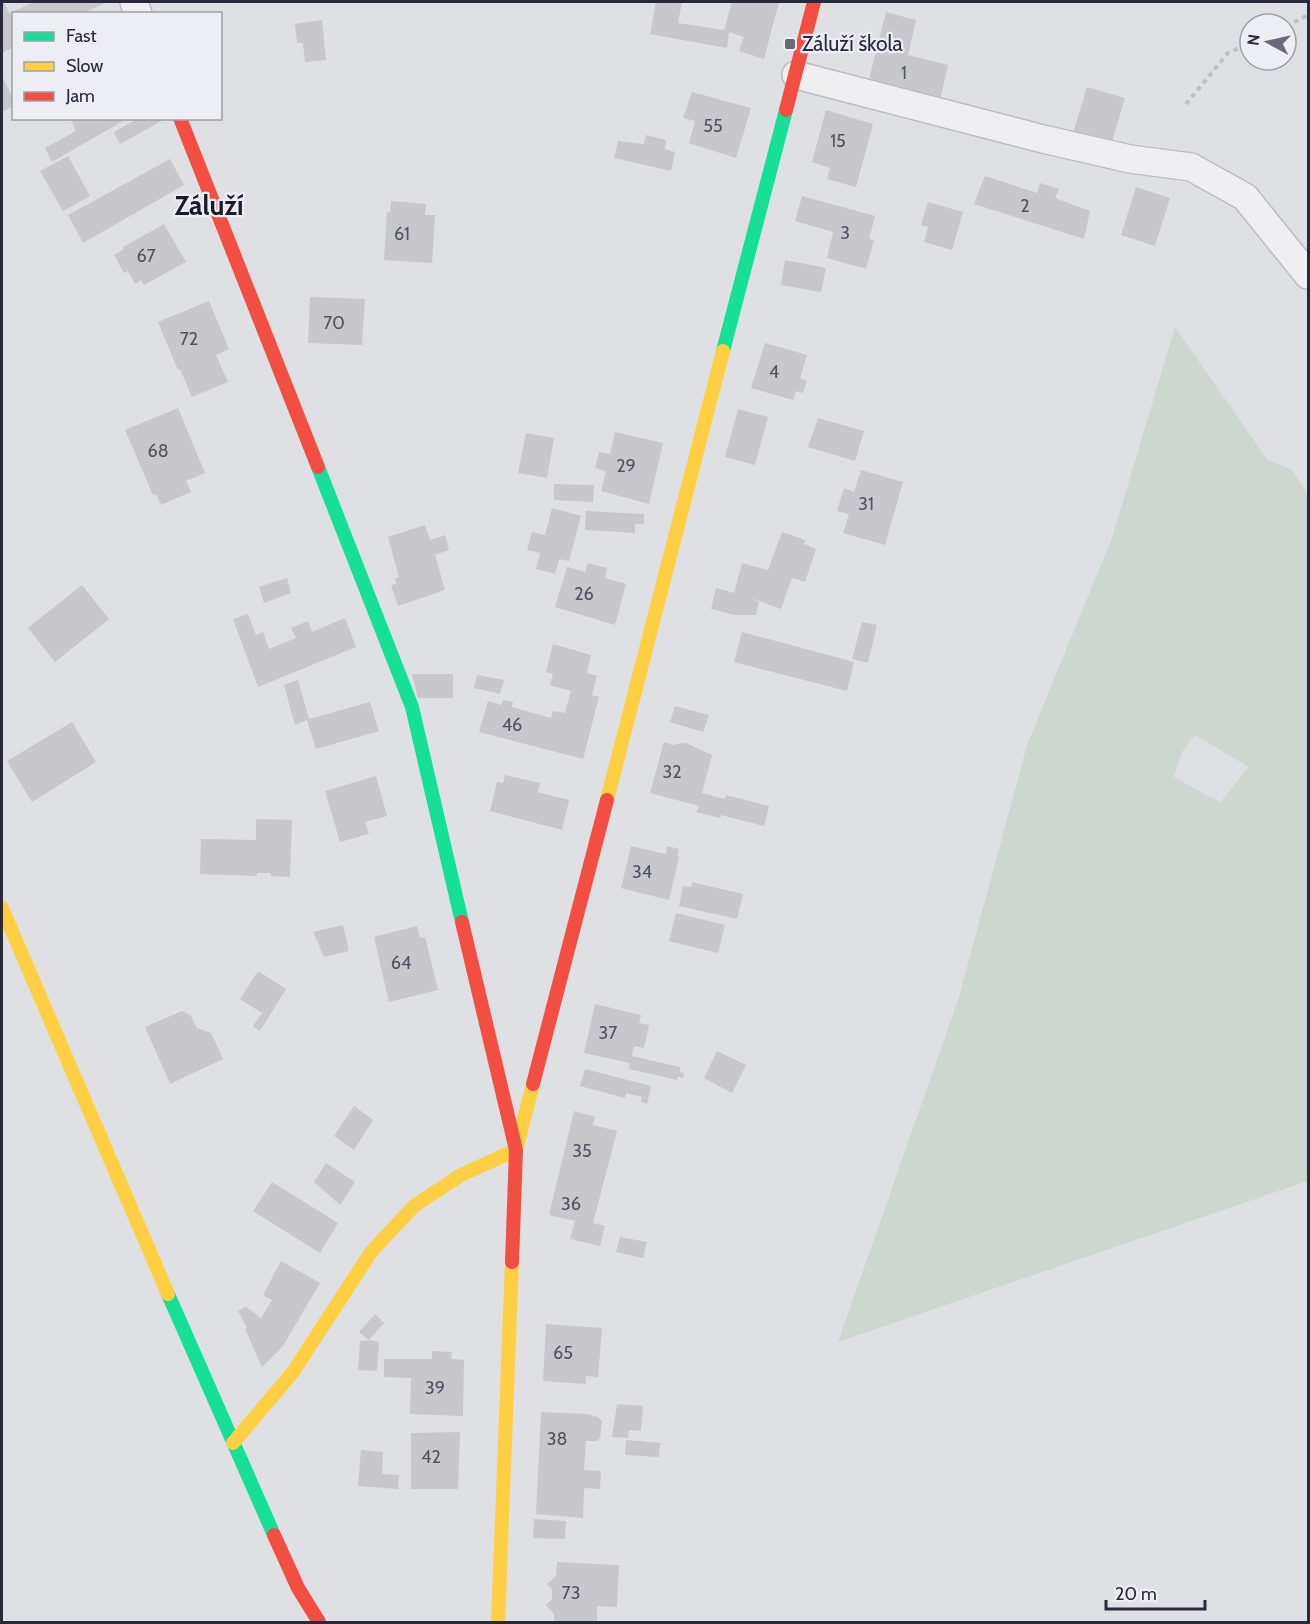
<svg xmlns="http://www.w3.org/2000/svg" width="1310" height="1624" viewBox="0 0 1310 1624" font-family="Cabin,sans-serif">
<rect width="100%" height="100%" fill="#dfe0e4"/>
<!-- green -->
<path fill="#cdd7d0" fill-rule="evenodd" d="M1175 327 1267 459 1292 470 1308 495V1181L838 1342 959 997 1027 745 1112 538ZM1195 735 1249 767 1220 802 1174 777 1182 752Z"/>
<!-- building -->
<g fill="#c7c7cc">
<polygon points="2,2 4,2 9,13 34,2 107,2 82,14 14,14 14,47 2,53"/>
<polygon points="656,2 682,2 678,23 724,30 732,2 779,2 764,59 739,51 744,37 729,32 727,48 650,34"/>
<polygon points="886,12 916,20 908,55 948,65 940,100 869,79"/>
<polygon points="322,20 326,60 305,62 303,43 297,43 295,24"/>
<polygon points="2,76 14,100 14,106 2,112"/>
<polygon points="1087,87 1125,98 1109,151 1071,140"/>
<polygon points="692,92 751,108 736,158 689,143 695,121 683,118"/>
<polygon points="826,110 873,124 856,187 827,179 830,168 812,162"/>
<polygon points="73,118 128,118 52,162 45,148 76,131 71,119"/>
<polygon points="139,118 167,118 120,144 114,132"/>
<polygon points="646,135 666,140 665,149 675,152 671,171 614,158 618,141 644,144"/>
<polygon points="68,156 90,196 63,211 40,171"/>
<polygon points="170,159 184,185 83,243 68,215"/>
<polygon points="985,176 1037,193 1040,183 1059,189 1055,198 1090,211 1084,239 974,204"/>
<polygon points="1136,187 1170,198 1155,246 1121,235"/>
<polygon points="802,196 875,216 869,239 874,240 866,269 827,258 833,232 795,221"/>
<polygon points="391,201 426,204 425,215 435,215 432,263 384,260 387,212 390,212"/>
<polygon points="928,202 963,212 952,250 924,242 928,227 921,225"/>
<polygon points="164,224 186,262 144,285 141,280 135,284 128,271 124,273 114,255 124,249 123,247"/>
<polygon points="785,260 826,268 821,292 781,285"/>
<polygon points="310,297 365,299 362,345 308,343"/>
<polygon points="209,301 229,349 216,355 228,382 192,397 180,369 178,370 158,322"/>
<polygon points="765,343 807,355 800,378 807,381 803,393 796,391 793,400 751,388"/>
<polygon points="178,408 205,473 186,481 191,492 161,505 156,494 153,495 125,430"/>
<polygon points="738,409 768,417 755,465 725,457"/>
<polygon points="818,418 864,431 855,461 808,447"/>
<polygon points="615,432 663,443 649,504 601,491 606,471 595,468 599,452 610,454"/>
<polygon points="526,433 554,438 547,478 518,473"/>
<polygon points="861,470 903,482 885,545 843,533 849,514 837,511 844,488 854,492"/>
<polygon points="554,484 594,485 593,502 554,500"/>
<polygon points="552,508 581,516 569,561 559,559 555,574 536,569 540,553 527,550 532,532 545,535"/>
<polygon points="586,511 644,514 644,524 635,524 635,533 585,530"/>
<polygon points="425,525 430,540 445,535 449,550 435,555 445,590 398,606 391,585 396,584 395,578 399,577 388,537"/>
<polygon points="782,532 805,540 804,544 816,549 805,582 792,578 781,609 749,597 759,602 756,615 734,615 711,609 716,588 734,593 742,563 768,570"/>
<polygon points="588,563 607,568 605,578 626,584 615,625 555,607 567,567 585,572"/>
<polygon points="287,578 291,593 264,603 259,587"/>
<polygon points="82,585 109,619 55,662 28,628"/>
<polygon points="248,614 256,635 263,632 269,649 296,638 291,628 308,621 312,632 345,618 356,647 258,687 233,619"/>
<polygon points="862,622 877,625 868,663 852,659"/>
<polygon points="742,632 854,662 847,691 734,662"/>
<polygon points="553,644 591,655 587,673 597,676 592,695 599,697 583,759 479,732 488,701 501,705 503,700 513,702 512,707 551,718 553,711 565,713 571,691 550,685 553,674 546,672"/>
<polygon points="412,674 453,674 453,698 418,698"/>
<polygon points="477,675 504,680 500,694 474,688"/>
<polygon points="298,680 309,719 370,702 379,731 316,749 307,720 295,725 284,685"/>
<polygon points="675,706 709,715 703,732 670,722"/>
<polygon points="72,722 96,762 32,802 7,761"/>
<polygon points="664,742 672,745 686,743 712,755 702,793 725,799 726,795 769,806 764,826 721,815 720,818 696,812 699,806 650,793"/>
<polygon points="505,775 540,783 538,792 569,800 562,830 490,811 497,782 503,783"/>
<polygon points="376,776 387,816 365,822 369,834 340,842 325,791"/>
<polygon points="256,819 292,820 290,877 271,876 270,873 257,873 257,876 200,874 201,839 256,840"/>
<polygon points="631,846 666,854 667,846 679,849 677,856 679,857 669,900 621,888"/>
<polygon points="692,882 743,894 737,919 679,906 683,886 691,887"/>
<polygon points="676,913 725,925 718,953 669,941"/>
<polygon points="343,925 349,951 324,957 313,932"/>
<polygon points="417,926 420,938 425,937 438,990 389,1002 374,937"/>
<polygon points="258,971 286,989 260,1031 253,1026 262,1013 240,999"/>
<polygon points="595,1004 641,1015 639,1023 649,1025 644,1048 634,1046 632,1056 680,1067 680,1072 684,1073 683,1078 678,1076 677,1080 629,1069 630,1063 584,1053"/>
<polygon points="182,1011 191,1016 197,1028 211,1033 223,1059 170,1084 145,1027"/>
<polygon points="717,1051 746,1065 732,1093 704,1078"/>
<polygon points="585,1069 651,1086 647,1104 641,1102 642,1097 626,1093 625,1098 580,1086"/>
<polygon points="354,1106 373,1120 354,1150 334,1136"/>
<polygon points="574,1111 595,1117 593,1125 617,1131 593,1223 605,1226 600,1246 570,1239 575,1221 549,1215"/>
<polygon points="326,1163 355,1182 340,1205 314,1182"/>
<polygon points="272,1182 338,1223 320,1253 253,1211"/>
<polygon points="620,1237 647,1242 643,1258 616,1252"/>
<polygon points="281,1261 320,1283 283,1346 262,1367 245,1329 247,1328 238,1311 246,1307 261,1318 272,1300 263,1295"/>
<polygon points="375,1314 384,1323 369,1340 359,1332"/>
<polygon points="546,1324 602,1328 598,1377 586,1376 586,1384 543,1381"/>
<polygon points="369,1340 379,1342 377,1371 358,1370 360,1341"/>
<polygon points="432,1351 452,1352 451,1359 464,1360 463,1416 410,1414 411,1378 384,1377 384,1359 432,1359"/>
<polygon points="617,1404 643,1406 641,1431 629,1430 628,1438 612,1437"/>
<polygon points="541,1412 587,1414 598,1417 602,1421 600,1438 597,1441 586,1441 584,1470 601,1471 600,1489 584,1488 583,1518 536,1514"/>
<polygon points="460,1432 458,1489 411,1489 411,1433"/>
<polygon points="626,1440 660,1443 659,1457 625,1455"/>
<polygon points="361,1450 383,1452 382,1474 399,1475 398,1489 358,1486"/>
<polygon points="534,1519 566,1521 565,1539 533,1538"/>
<polygon points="557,1562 619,1565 617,1607 597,1606 597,1622 554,1622 554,1614 546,1605 552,1599 552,1589 547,1584 556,1576"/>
</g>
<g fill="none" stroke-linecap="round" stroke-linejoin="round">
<defs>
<g id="street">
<polyline points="134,2 138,14"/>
<polyline points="796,75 1043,139 1130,159 1191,167 1245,197 1308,275"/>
</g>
</defs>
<!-- street casing -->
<use href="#street" stroke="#bcbdc1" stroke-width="30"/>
<!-- path -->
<g stroke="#bebfc4" stroke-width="4" stroke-dasharray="4.5 4.5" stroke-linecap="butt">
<polyline points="1286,26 1308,15"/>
<polyline points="1186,104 1228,53 1250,43"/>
</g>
<!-- street -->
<use href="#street" stroke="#efeff1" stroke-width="27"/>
<!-- fast -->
<g stroke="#16e098" stroke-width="14">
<polyline points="723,351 786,110"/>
<polyline points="318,467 412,707 462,922"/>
<polyline points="168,1294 274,1535"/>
</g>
<!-- slow -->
<g stroke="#ffcf43" stroke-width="14">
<polyline points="607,800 723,351"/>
<polyline points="2,908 168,1294"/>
<polyline points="233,1443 293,1372 371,1252 414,1206 461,1175 516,1150 533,1084"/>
<polyline points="498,1622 512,1262"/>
</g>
<!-- jam -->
<g stroke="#f24e42" stroke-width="14">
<polyline points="786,110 814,2"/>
<polyline points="180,118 318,467"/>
<polyline points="462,922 516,1150 512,1262"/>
<polyline points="533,1084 607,800"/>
<polyline points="274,1535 298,1588 319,1622"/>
</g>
</g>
<!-- markers -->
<rect fill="#686a77" stroke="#edeef4" stroke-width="2" x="784" y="38" width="12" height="12" rx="3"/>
<g text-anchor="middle" stroke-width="4.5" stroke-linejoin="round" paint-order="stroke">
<!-- number labels -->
<g font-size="18" fill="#525362">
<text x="904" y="79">1</text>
<text x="713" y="132">55</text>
<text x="838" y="147">15</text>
<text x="1025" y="212">2</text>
<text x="845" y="239">3</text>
<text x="402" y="240">61</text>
<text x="146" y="262">67</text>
<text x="334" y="329">70</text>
<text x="189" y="345">72</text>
<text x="774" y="378">4</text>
<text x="158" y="457">68</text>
<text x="626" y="472">29</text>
<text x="866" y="510">31</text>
<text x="584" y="600">26</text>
<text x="512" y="731">46</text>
<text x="672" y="778">32</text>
<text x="642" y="878">34</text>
<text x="401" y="969">64</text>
<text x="608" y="1039">37</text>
<text x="582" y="1157">35</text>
<text x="571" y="1210">36</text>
<text x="563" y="1359">65</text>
<text x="435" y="1394">39</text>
<text x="557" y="1445">38</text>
<text x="431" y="1463">42</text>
<text x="571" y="1599">73</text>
</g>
<!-- poi labels -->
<g font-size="21" fill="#282a3c" stroke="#edeef4" text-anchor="start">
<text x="802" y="51">Záluží škola</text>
</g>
<!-- district labels -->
<g font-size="27" font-weight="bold" fill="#1a1b2d" stroke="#edeef4">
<text x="209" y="215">Záluží</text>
</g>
</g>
<!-- border -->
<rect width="1310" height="1624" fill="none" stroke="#282a3c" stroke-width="6"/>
<!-- legend -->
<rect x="12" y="12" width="210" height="108" fill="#edeef4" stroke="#9ea0aa" stroke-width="1.5"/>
<rect x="24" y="32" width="30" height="9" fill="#16e098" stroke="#9ea0aa" stroke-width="1.5"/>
<text x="66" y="42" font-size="18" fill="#282a3c">Fast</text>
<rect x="24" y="62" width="30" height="9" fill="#ffcf43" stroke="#9ea0aa" stroke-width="1.5"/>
<text x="66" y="72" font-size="18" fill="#282a3c">Slow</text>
<rect x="24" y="92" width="30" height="9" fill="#f24e42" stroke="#9ea0aa" stroke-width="1.5"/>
<text x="66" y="102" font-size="18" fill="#282a3c">Jam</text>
<!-- north arrow -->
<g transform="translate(1268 42) rotate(278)"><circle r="28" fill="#edeef4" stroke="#9ea0aa" stroke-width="1.5"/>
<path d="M0-4.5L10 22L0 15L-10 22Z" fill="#686a77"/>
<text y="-9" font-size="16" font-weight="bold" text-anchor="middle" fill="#282a3c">N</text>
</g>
<!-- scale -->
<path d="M1106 1600v9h99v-9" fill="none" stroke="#282a3c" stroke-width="3"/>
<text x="1115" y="1600" font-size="18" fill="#282a3c" stroke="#edeef4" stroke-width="4.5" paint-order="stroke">20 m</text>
</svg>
